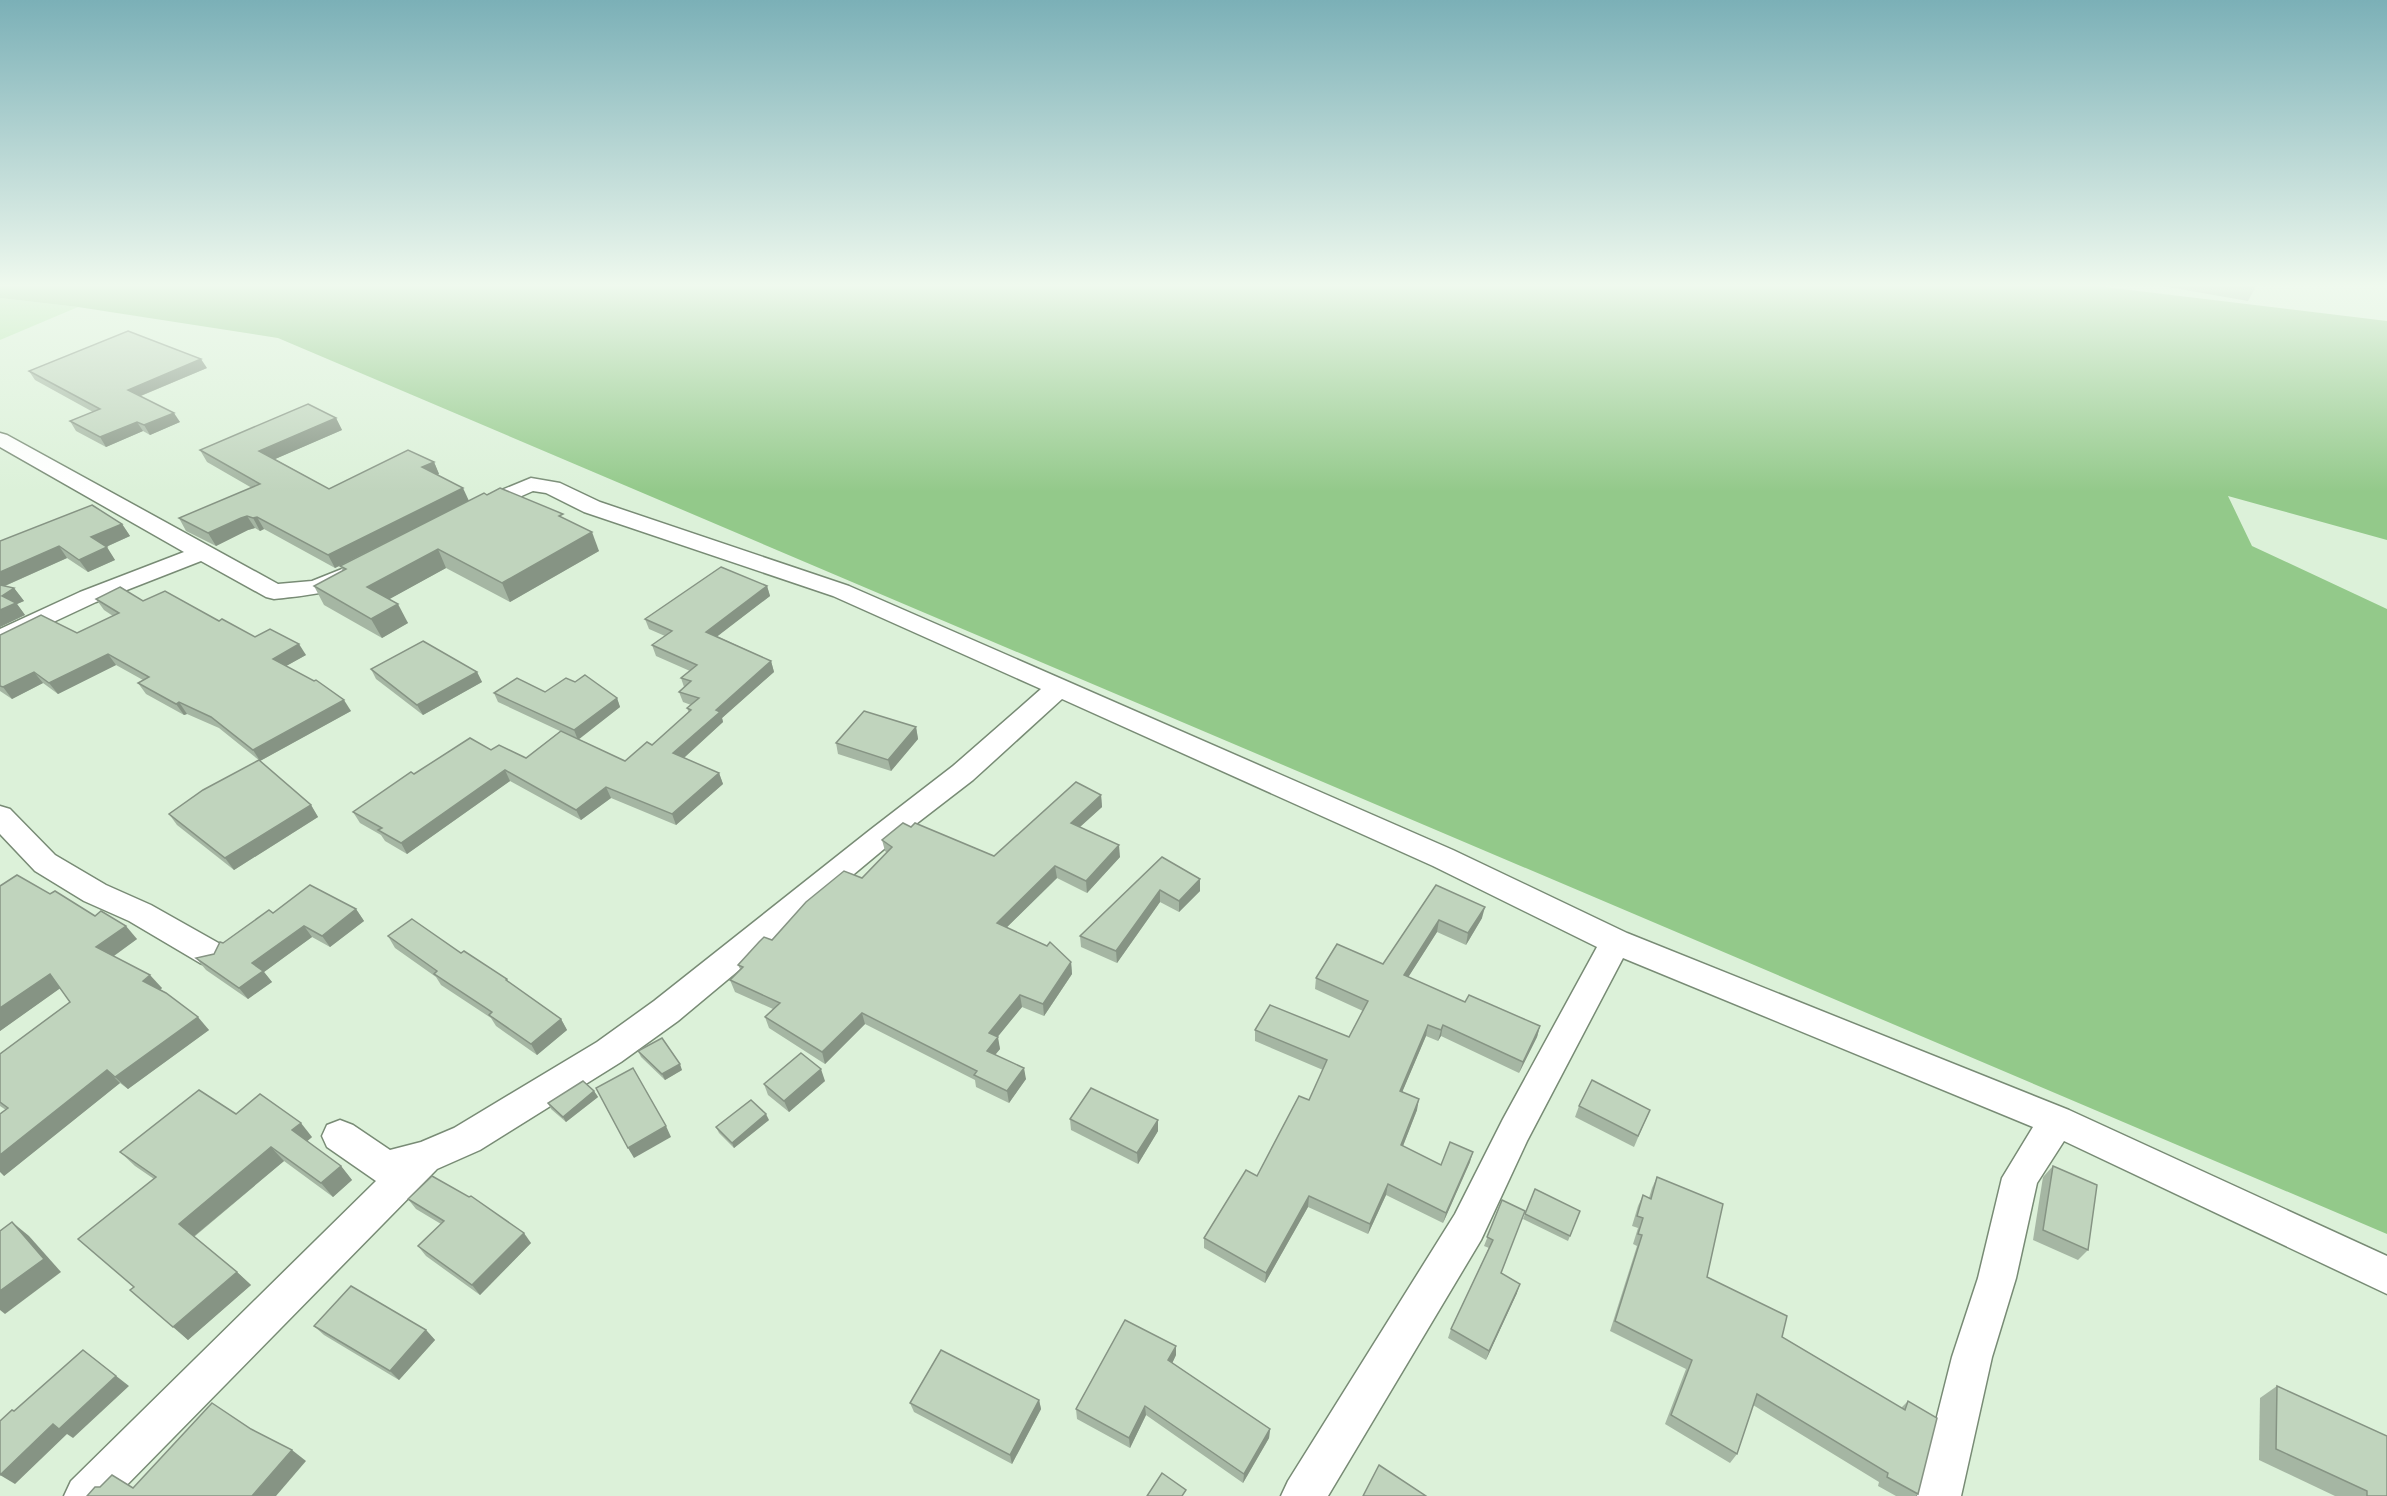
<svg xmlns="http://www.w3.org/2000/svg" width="2387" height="1496" viewBox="0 0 2387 1496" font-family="Overpass,sans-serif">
<rect width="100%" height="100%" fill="#dcf1d9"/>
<!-- green -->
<polygon fill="#b3e6aa" points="0,298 78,307 0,340"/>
<!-- forest -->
<polygon fill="#93c98a" points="0,283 2072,283 2387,321 2387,540 2228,496 2252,546 2387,609 2387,1234 278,338 78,307 0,298"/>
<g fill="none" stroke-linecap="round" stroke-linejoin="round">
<defs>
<g id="minor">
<path d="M0 433 7 435 278 584 312 581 347 567 355 569 359 574C345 594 297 596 274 599L266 597 201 561 96 602 0 647V629L80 592 184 552 0 447Z"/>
<polygon points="531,478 560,483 600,502 849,586 1453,850 1627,933 2069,1110 2387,1256 2387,1294 2064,1141 2037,1183 2016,1278 1992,1357 1961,1496 1917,1496 1952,1357 1978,1278 2002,1178 2033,1127 1623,958 1527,1141 1481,1240 1328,1496 1281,1496 1288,1481 1455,1214 1503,1119 1597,947 1433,866 1062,699 973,780 890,844 678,1021 621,1062 480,1150 437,1169 116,1496 64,1496 71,1481 376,1181 327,1147 322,1136 327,1125 340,1120 353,1125 390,1150 421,1142 454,1128 597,1042 654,1001 870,830 953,766 1041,689 833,596 584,512 546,493 533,491 478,515 470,513 467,508 470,503"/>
<polygon points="0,806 10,809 55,855 106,885 151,905 222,945 227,954 222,963 211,967 200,963 129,921 84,901 35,871 0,834"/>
</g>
</defs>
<!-- minor casing -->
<use href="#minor" stroke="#788b75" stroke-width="3"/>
<!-- minor -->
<use href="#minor" fill="#fff" fill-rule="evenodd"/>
</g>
<!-- wall -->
<g fill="#a5b6a3">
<polygon points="2145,283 2258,283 2248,301"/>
<polygon points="207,368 141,396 180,422 150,435 143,431 106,447 76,431 70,421 93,412 35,380 29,371"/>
<polygon points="336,418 342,430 275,459 329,489 434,462 439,474 437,475 469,501 335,568 264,529 260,531 255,528 248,530 216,546 186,531 179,518 252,488 207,462 200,450"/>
<polygon points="564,519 599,551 510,602 446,568 389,599 408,623 382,638 324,605 314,586 343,571 340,566"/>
<polygon points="122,524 130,536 106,547 115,560 88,572 67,558 5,586 14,588 24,601 17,604 25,615 0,627 0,541"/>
<polygon points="767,586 770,596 717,636 771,661 774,672 722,718 723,722 684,758 719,773 723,784 676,825 611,798 581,820 510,781 407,854 385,841 381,835 360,823 353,812 414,774 491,750 526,758 560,731 498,702 494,693 545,692 575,682 617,698 620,707 578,739 625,761 652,745 689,713 687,708 691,705 683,702 679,692 684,687 681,678 690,671 656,656 652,645 665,636 649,629 645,619"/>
<polygon points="96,599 143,601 219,621 255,637 306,655 286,666 351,711 260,761 219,728 187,714 184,715 146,694 138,683 143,680 116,665 58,694 43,683 12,699 0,691 0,635 77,633 113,616 104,610"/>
<polygon points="371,669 477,672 482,682 423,715 376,679"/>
<polygon points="916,727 918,739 891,771 838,754 836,743"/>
<polygon points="1101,795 1102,807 1080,827 1120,857 1087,893 1057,878 1006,928 1071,962 1072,974 1044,1016 1022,1007 997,1037 1000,1049 995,1055 1026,1079 1009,1103 976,1087 975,1080 865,1024 825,1064 769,1028 765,1017 773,1009 735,992 730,980 740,969 738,965 772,940 862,878 887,853 885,851 882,840 911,827 994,856"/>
<polygon points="311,805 318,817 234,870 177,825 169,814"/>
<polygon points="1162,857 1200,879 1200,891 1179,912 1160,902 1117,963 1081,947 1080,936"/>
<polygon points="1436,885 1482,918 1466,945 1437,932 1408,977 1465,1002 1540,1026 1537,1037 1519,1073 1441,1036 1438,1041 1426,1036 1402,1092 1417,1110 1403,1146 1441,1165 1470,1162 1443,1223 1386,1195 1368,1234 1308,1207 1265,1283 1204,1248 1204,1238 1257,1176 1309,1100 1323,1070 1255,1041 1255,1030 1349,1037 1363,1011 1315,989 1316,978 1383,964"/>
<polygon points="0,886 50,894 95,916 137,939 114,956 162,988 160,990 209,1030 128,1089 120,1083 4,1176 6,1110 0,1106 0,1054 70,1002 60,988 0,1031"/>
<polygon points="356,909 364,921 330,947 312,937 264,972 272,982 248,999 206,970 196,958 214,954 223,943 273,913"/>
<polygon points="388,936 461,953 507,979 509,983 561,1019 567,1030 537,1055 496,1026 491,1018 441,985 436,977 395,948"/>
<polygon points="638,1051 682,1070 665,1080 641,1057"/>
<polygon points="825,1081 789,1112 768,1095 764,1084"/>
<polygon points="594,1091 598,1097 566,1122 551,1109 548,1103"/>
<polygon points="1579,1106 1650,1110 1634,1147 1575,1117"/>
<polygon points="236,1114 312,1137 307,1141 341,1166 352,1180 333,1197 284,1161 194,1237 237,1272 251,1285 188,1340 134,1287 154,1179 135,1166 120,1152"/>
<polygon points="1070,1119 1158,1120 1158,1131 1138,1164 1071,1130"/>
<polygon points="769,1120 734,1148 719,1133 716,1127"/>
<polygon points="2053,1166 2088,1250 2078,1260 2033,1240 2043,1177"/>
<polygon points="1657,1177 1707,1277 1782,1337 1901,1408 1908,1401 1918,1494 1916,1496 1896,1496 1878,1486 1879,1482 1753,1405 1737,1454 1730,1463 1665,1424 1686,1369 1610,1331 1637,1246 1633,1244 1638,1228 1632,1226 1638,1206 1643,1195 1649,1198 1652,1188"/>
<polygon points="1535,1189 1570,1236 1568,1241 1523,1219"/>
<polygon points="408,1199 531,1243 480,1295 426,1256 418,1246 441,1224 416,1209"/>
<polygon points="1502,1200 1501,1273 1517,1293 1486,1360 1448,1338 1451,1329 1489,1248 1484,1246"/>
<polygon points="314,1326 426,1330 435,1340 399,1380 324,1335"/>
<polygon points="1176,1355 1172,1363 1270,1429 1269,1438 1243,1483 1146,1415 1130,1448 1077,1419 1076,1409"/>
<polygon points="2277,1386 2387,1496 2335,1496 2259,1460 2260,1398"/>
<polygon points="1039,1400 1041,1409 1012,1464 914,1412 910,1403"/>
</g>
<!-- shaded-wall -->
<g fill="#869484">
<polygon points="201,359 207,368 133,399 128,390"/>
<polygon points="174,413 180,422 150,435 144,425"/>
<polygon points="336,418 342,430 266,463 259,451"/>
<polygon points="137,422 143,431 106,447 100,437"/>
<polygon points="434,462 439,474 428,480 422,467"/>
<polygon points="463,488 469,501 335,568 328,555"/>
<polygon points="247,516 255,528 248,530 216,546 208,533 241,518"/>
<polygon points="257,517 264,529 260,531 253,518"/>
<polygon points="122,524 130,536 99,550 91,537"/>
<polygon points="592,532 599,551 510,602 502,583"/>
<polygon points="59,546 67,558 0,588 0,572"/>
<polygon points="107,547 115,560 88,572 79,560"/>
<polygon points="438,549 446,568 377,606 367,587"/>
<polygon points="767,586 770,596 710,642 706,632"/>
<polygon points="14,588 24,601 17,604 25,615 0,627 0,610 2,596"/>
<polygon points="398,604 408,623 382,638 371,619"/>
<polygon points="299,644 306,655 279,670 273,659"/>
<polygon points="108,654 116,665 58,694 49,683"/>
<polygon points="771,661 774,672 722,718 723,722 677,764 673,753 716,710"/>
<polygon points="34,672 43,683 12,699 3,687"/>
<polygon points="477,672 482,682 423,715 417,705"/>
<polygon points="617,698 620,707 578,740 574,730"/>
<polygon points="344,700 351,711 260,761 253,750"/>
<polygon points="179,702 187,714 184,715 176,704"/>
<polygon points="916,727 918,739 891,771 888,760"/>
<polygon points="505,770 510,781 407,854 401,843"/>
<polygon points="719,773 723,784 676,825 672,814"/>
<polygon points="606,787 611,798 581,820 576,810"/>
<polygon points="1101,795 1102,807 1072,834 1071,823"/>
<polygon points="311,805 318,817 234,870 225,858"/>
<polygon points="1119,845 1120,857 1087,893 1086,881"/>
<polygon points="1055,866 1057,878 999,935 997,923"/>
<polygon points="1200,879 1200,891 1179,912 1179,901"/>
<polygon points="1160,890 1160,902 1117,963 1116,951"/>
<polygon points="1485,907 1482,918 1466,945 1468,933"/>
<polygon points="356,909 364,921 330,947 322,936"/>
<polygon points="1439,920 1437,932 1402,987 1404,975"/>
<polygon points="126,926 137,939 108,960 96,947"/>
<polygon points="304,926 312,937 264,972 272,982 248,999 239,988 252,963"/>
<polygon points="1071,962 1072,974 1044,1016 1043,1004"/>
<polygon points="50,974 62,987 0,1031 0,1008"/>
<polygon points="150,975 162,988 155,994 143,981"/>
<polygon points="1020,995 1022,1007 991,1045 989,1033"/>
<polygon points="862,1013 865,1024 825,1064 822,1052"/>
<polygon points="198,1017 209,1030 128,1089 115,1077"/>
<polygon points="561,1019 567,1030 537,1055 531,1044"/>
<polygon points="1428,1025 1426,1036 1398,1102 1400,1091"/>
<polygon points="1443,1025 1441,1036 1438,1041 1441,1030"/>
<polygon points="1540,1026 1537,1037 1519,1073 1523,1062"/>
<polygon points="998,1037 1000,1049 989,1062 987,1051"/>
<polygon points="680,1064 682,1070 665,1080 662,1074"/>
<polygon points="1024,1068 1026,1079 1009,1103 1007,1091"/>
<polygon points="821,1069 825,1081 789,1112 784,1101"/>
<polygon points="107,1070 120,1083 4,1176 0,1172 0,1155"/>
<polygon points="594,1091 598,1097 566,1122 563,1117"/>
<polygon points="1419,1099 1417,1110 1399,1156 1401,1145"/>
<polygon points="766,1114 769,1120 734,1148 732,1143"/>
<polygon points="1158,1120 1158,1131 1138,1164 1137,1153"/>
<polygon points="301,1123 312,1137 304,1144 292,1130"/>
<polygon points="666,1126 671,1137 634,1158 628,1148"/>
<polygon points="271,1147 284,1161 193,1237 179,1224"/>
<polygon points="1473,1152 1470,1162 1443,1223 1446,1213"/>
<polygon points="341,1166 352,1180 333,1197 321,1183"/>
<polygon points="1388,1184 1386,1195 1368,1234 1370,1224"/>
<polygon points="1309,1196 1308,1207 1265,1283 1266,1273"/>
<polygon points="12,1222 29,1236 61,1272 5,1314 0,1310 0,1291"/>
<polygon points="524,1233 531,1243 480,1295 472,1285"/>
<polygon points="237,1272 251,1285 188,1340 173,1327"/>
<polygon points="1520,1284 1517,1293 1486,1360 1489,1351"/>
<polygon points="426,1330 435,1340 399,1380 390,1371"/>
<polygon points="1176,1346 1176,1355 1169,1370 1168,1360"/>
<polygon points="83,1350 129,1386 73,1438 67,1434 15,1484 0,1475"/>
<polygon points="1039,1400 1041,1409 1012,1464 1010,1455"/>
<polygon points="1145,1406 1146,1415 1130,1448 1129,1438"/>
<polygon points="1270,1429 1269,1438 1243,1483 1244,1474"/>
<polygon points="292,1450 306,1461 276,1496 252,1496"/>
</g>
<!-- building -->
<g fill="#c0d4bd" stroke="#869484" stroke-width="1.5">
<polygon points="128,331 201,359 128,390 174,413 144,425 137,422 100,437 70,421 100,409 29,371"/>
<polygon points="308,404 336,418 259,451 329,489 408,450 434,462 422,467 463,488 328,555 257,517 253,518 247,516 241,518 208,533 179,518 260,484 200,450"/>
<polygon points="500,488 563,514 559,516 592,532 502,583 438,549 367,587 398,604 371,619 314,586 346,569 340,566 484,493 487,495"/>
<polygon points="92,505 122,524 91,537 107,547 79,560 59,546 0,572 0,541"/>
<polygon points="721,567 767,586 706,632 771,661 716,710 720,712 673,753 719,773 672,814 606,787 576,810 505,770 401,843 378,830 382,828 353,812 411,772 414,774 470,738 491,750 499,745 526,758 561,731 625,761 647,742 652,745 691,710 687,708 699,698 679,692 691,681 681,678 697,665 652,645 672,631 645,619"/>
<polygon points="0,585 14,588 2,596 16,603 0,610"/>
<polygon points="120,587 143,601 165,591 219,621 222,619 255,637 270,629 299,644 273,659 314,681 316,680 344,700 253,750 211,717 179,702 176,704 138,683 149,677 108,654 49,683 34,672 3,687 0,686 0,635 41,615 77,633 119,613 96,599"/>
<polygon points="423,641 477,672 417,705 371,669"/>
<polygon points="585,675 617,698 574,730 494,693 517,678 545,692 566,678 575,682"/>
<polygon points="864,711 916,727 888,760 836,743"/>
<polygon points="259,760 311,805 225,858 169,814 203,790"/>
<polygon points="1076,782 1101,795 1071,823 1119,845 1086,881 1055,866 997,923 1047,946 1050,942 1071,962 1043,1004 1020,995 989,1033 998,1037 987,1051 1024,1068 1007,1091 974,1075 977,1071 862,1013 822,1052 765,1017 780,1003 730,980 743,967 738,965 759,942 764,937 772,940 806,902 844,871 862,878 892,847 882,840 903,823 911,827 915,823 994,856"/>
<polygon points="1162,857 1200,879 1179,901 1160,890 1116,951 1080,936"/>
<polygon points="17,875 50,894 55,891 95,916 101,911 126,926 96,947 150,975 143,981 166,993 198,1017 115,1077 107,1070 0,1155 0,1114 8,1108 0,1102 0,1054 70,1002 50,974 0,1008 0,886"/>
<polygon points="310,885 356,909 322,936 304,926 252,963 263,971 239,988 196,958 214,954 220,942 223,943 269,910 273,913"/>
<polygon points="1436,885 1485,907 1468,933 1439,920 1404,975 1465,1002 1469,995 1540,1026 1523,1062 1443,1025 1441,1030 1428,1025 1400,1091 1419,1099 1401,1145 1441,1165 1450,1142 1473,1152 1446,1213 1388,1184 1370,1224 1309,1196 1266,1273 1204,1238 1246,1170 1257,1176 1299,1096 1309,1100 1327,1060 1255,1030 1270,1005 1349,1037 1368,1001 1316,978 1337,944 1383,964"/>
<polygon points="412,919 461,953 464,951 507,979 506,980 561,1019 531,1044 489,1015 492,1012 434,974 437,971 388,936"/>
<polygon points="662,1038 680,1064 662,1074 638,1051"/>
<polygon points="801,1053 821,1069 784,1101 764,1084"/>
<polygon points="633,1068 666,1126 628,1148 596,1088"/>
<polygon points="1592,1080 1650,1110 1638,1136 1579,1106"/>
<polygon points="583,1081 594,1091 563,1117 548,1103"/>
<polygon points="1091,1088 1158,1120 1137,1153 1070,1119"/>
<polygon points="199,1090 236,1114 260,1094 301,1123 292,1130 341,1166 321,1183 271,1147 179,1224 237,1272 173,1327 130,1290 134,1287 78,1239 156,1177 120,1152"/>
<polygon points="751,1100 766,1114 732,1143 716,1127"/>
<polygon points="2053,1166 2097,1185 2088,1250 2043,1230"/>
<polygon points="432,1176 469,1197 471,1196 524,1233 472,1285 418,1246 444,1221 408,1199"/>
<polygon points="1657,1177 1723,1204 1707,1277 1787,1316 1782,1337 1905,1410 1908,1401 1937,1418 1918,1494 1887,1477 1888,1473 1757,1394 1737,1454 1671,1415 1692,1360 1615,1321 1642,1235 1638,1234 1643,1218 1637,1216 1643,1195 1651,1199"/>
<polygon points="1535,1189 1580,1211 1570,1236 1525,1214"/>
<polygon points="1502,1200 1525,1211 1501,1273 1520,1284 1489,1351 1451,1329 1493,1240 1487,1237"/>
<polygon points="12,1222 44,1259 0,1291 0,1231"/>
<polygon points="351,1286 426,1330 390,1371 314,1326"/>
<polygon points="1125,1320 1176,1346 1168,1360 1270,1429 1244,1474 1145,1406 1129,1438 1076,1409"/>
<polygon points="83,1350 116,1376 59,1429 53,1424 0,1475 0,1421 12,1410 14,1411"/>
<polygon points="941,1350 1039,1400 1010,1455 910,1403"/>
<polygon points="2277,1386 2387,1436 2387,1496 2367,1496 2367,1491 2276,1449"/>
<polygon points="212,1403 251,1429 292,1450 252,1496 87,1496 95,1487 100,1487 112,1475 133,1488"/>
<polygon points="1379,1465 1426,1496 1363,1496"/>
<polygon points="1162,1473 1186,1490 1182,1496 1147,1496"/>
</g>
<!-- sky -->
<linearGradient id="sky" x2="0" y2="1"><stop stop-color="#7bb0b7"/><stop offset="0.58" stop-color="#eff9ee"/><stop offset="1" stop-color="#eff9ee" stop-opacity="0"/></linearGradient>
<rect width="2387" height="492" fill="url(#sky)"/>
</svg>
